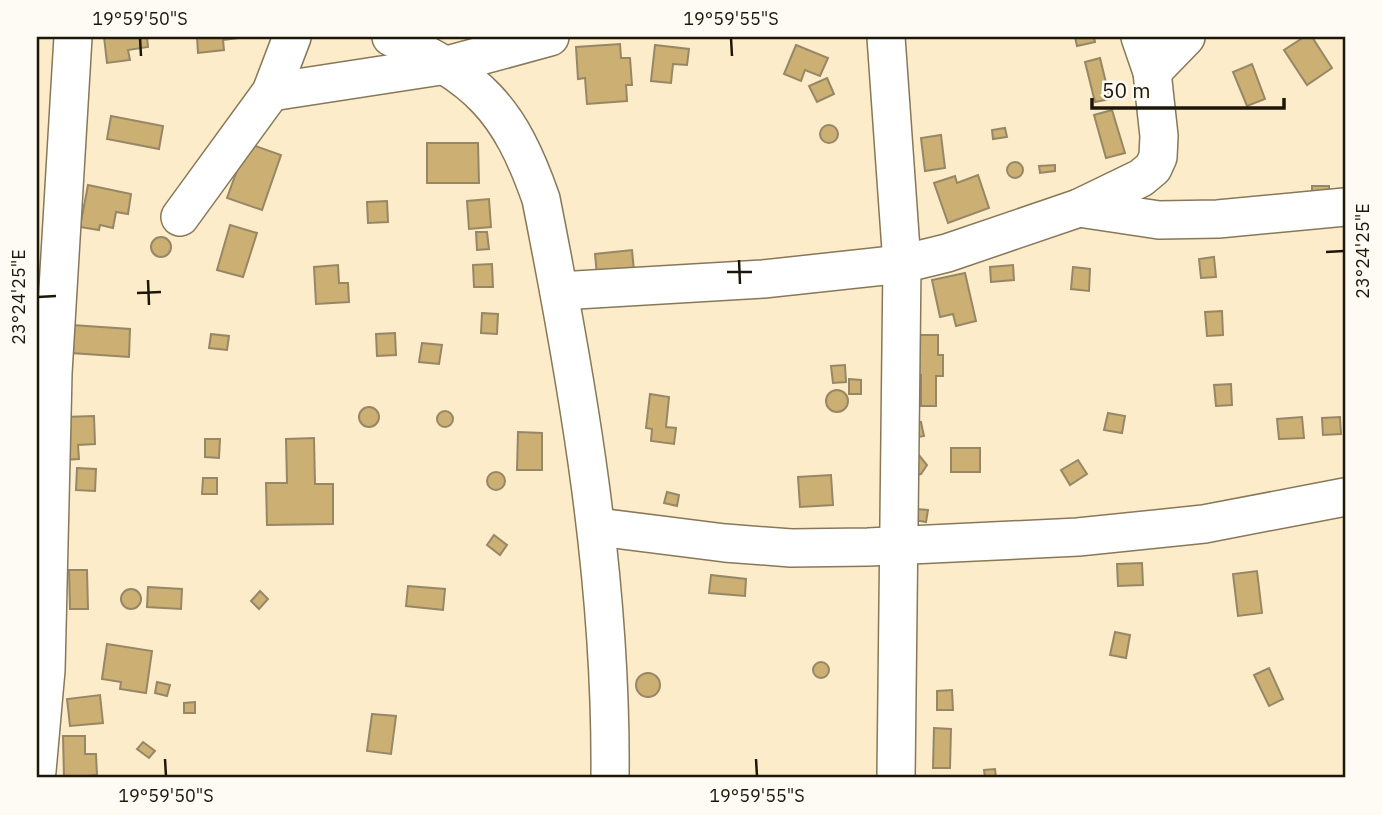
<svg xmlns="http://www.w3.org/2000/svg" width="1382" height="815" viewBox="0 0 1382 815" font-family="'IBM Plex Sans',sans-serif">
<rect width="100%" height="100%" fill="#fdecc9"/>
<!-- building -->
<g fill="#cbaf73" stroke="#968767" stroke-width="2">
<polygon points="104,37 147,37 148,47 128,50 130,60 107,63"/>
<polygon points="197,37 238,37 238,38 223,40 224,50 198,53"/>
<polygon points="1075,37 1094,37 1095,42 1077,46"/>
<polygon points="1304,37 1312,37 1332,68 1307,85 1284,50"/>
<polygon points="620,44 621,58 630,58 632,85 626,85 627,101 587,104 585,78 578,79 576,47"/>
<polygon points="655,45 689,49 687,65 673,64 671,83 651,81"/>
<polygon points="796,45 828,58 820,76 805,70 801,81 784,74"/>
<polygon points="1100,58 1110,99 1095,102 1085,62"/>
<polygon points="1252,64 1265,99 1247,106 1233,72"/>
<polygon points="827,78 834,94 817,102 809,86"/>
<polygon points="1112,110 1125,153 1106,158 1094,115"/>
<polygon points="111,116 163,126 159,149 107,139"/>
<circle cx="829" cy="134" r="9"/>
<polygon points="1005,128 1007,137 993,139 992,130"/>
<polygon points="941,135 945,168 925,171 921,138"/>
<polygon points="247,143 281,155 262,210 227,198"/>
<polygon points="427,143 478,143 479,183 427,183"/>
<circle cx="1015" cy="170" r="8"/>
<polygon points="1055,165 1055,171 1040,173 1039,166"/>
<polygon points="978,175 989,208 948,223 934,183 955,176 957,183"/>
<polygon points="88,185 131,194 128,214 116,212 113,228 100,225 99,230 80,227"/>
<rect x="1312" y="186" width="17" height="10"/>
<polygon points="489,199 491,227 469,229 467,201"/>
<polygon points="387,201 388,222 368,223 367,202"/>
<polygon points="230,225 257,233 243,277 217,270"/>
<polygon points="476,232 487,232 489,249 477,250"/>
<circle cx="161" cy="247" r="10"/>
<polygon points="632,250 634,271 597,275 595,254"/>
<polygon points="1214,257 1216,277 1201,278 1199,259"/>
<polygon points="492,264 493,287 474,287 473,265"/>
<polygon points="338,265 339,283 348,283 349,302 316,304 314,267"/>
<polygon points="1013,265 1014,280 991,282 990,267"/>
<polygon points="1073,267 1090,269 1089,291 1071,289"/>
<polygon points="965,273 976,321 956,326 953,314 940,317 932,280"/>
<polygon points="1222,311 1223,335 1207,336 1205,312"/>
<polygon points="482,313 498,314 497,334 481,333"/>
<polygon points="72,325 130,329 129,357 71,353"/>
<polygon points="395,333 396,355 377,356 376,334"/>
<polygon points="211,334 229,336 227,350 209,348"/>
<polygon points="908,335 938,335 938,355 943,355 943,376 936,376 936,406 921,406 921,375 915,376"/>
<polygon points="422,343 442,345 439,364 419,362"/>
<polygon points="845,365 846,382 833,383 831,366"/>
<polygon points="849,379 861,380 861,394 849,394"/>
<polygon points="1231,384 1232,405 1216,406 1214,385"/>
<circle cx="837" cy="401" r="11"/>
<polygon points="650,394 669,397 666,427 676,428 674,444 651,441 652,429 646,428"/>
<circle cx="369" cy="417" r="10"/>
<circle cx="445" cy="419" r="8"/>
<polygon points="1108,413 1125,416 1122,433 1104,430"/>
<polygon points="94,416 95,444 78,445 79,459 64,460 63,417"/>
<polygon points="1302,417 1304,438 1279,439 1277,419"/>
<polygon points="1340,417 1341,434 1323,435 1322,418"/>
<polygon points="921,422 924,436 911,438 909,424"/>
<polygon points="518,432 542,433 542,470 517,470"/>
<polygon points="314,438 315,484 333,484 333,524 267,525 266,483 287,483 286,439"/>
<polygon points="205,439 220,439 219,458 205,457"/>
<rect x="951" y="448" width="29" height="24"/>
<polygon points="918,454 927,465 921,474 915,475"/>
<polygon points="1078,460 1087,474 1070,485 1061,470"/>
<polygon points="77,468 96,469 95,491 76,490"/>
<circle cx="496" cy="481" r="9"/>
<polygon points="831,475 833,505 800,507 798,477"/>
<polygon points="203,478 217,478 217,494 202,494"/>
<polygon points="667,492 679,495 677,506 664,503"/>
<polygon points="916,509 928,510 926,522 914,520"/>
<polygon points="494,535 507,545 500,555 487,545"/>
<polygon points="1142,563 1143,585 1118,586 1117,564"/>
<polygon points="69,570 87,570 88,609 70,609"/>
<polygon points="1257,571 1262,613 1238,616 1233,574"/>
<polygon points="711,575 746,579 745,596 709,593"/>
<polygon points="408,586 445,589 443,610 406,606"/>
<polygon points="148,587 182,589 181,609 147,607"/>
<circle cx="131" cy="599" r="10"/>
<polygon points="260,591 268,599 259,609 251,601"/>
<polygon points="1115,632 1130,635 1126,658 1110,655"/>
<polygon points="107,644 152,651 146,693 120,689 121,682 102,679"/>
<circle cx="821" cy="670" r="8"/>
<polygon points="1269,668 1283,699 1269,706 1254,675"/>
<circle cx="648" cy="685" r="12"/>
<polygon points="157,682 170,685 167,696 155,693"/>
<polygon points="952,690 953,710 937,710 937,691"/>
<polygon points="100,695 103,723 70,726 67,699"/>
<polygon points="195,702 195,713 184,713 184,703"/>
<polygon points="372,714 396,716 391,754 367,751"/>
<polygon points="934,728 951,729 950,768 933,768"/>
<polygon points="63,736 85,736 85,754 96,754 97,775 64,778"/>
<polygon points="143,742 155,751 149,758 137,749"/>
<polygon points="995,769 996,778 985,778 984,770"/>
</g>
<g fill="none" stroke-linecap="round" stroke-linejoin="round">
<defs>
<g id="minor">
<path d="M391 37C478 78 509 107 541 199 579 391 612 583 610 778"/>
<polyline points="886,37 902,264 896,778"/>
<polyline points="1152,72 1186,37"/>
<polyline points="271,92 447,65 550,37"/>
<polyline points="1079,208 1159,220 1218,219 1345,207"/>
<polyline points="180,217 271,92 292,37"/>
<polyline points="559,291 763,279 902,264 947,253 1079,208 1141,178 1153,168 1158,157 1159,136 1152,72 1140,37"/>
<polyline points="598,527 725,543 791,548 868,547 1078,537 1204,524 1345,497"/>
<polyline points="37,771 46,670 53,373 73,37"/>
</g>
</defs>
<!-- minor casing -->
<use href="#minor" stroke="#877859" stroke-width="40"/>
<!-- minor -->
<use href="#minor" stroke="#fff" stroke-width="37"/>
</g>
<!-- ticks -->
<path fill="none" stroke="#1d170a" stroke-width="2.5" d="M140 38 141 56M731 38 732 56M1326 252 1344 251M739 260 740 284M727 272H752M148 280 149 305M137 293 161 292M38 297 56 296M165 759 166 776M756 759 757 776"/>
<!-- border -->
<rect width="1382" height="815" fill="none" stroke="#fefbf4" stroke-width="77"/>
<!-- scale -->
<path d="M1092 98v10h192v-10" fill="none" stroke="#1d170a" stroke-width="3.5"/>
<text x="1102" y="98" font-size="21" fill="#1d170a" stroke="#fefbf4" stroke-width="5" paint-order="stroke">50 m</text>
<rect x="38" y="38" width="1306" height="738" fill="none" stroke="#1d170a" stroke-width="2.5"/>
<g font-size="18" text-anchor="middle" fill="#1d170a">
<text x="140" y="25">19°59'50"S</text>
<text x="731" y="25">19°59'55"S</text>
<text transform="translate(1363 251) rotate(-90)" y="6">23°24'25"E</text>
<text transform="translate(19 297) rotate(-90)" y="6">23°24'25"E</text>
<text x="166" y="802">19°59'50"S</text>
<text x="757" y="802">19°59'55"S</text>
</g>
</svg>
